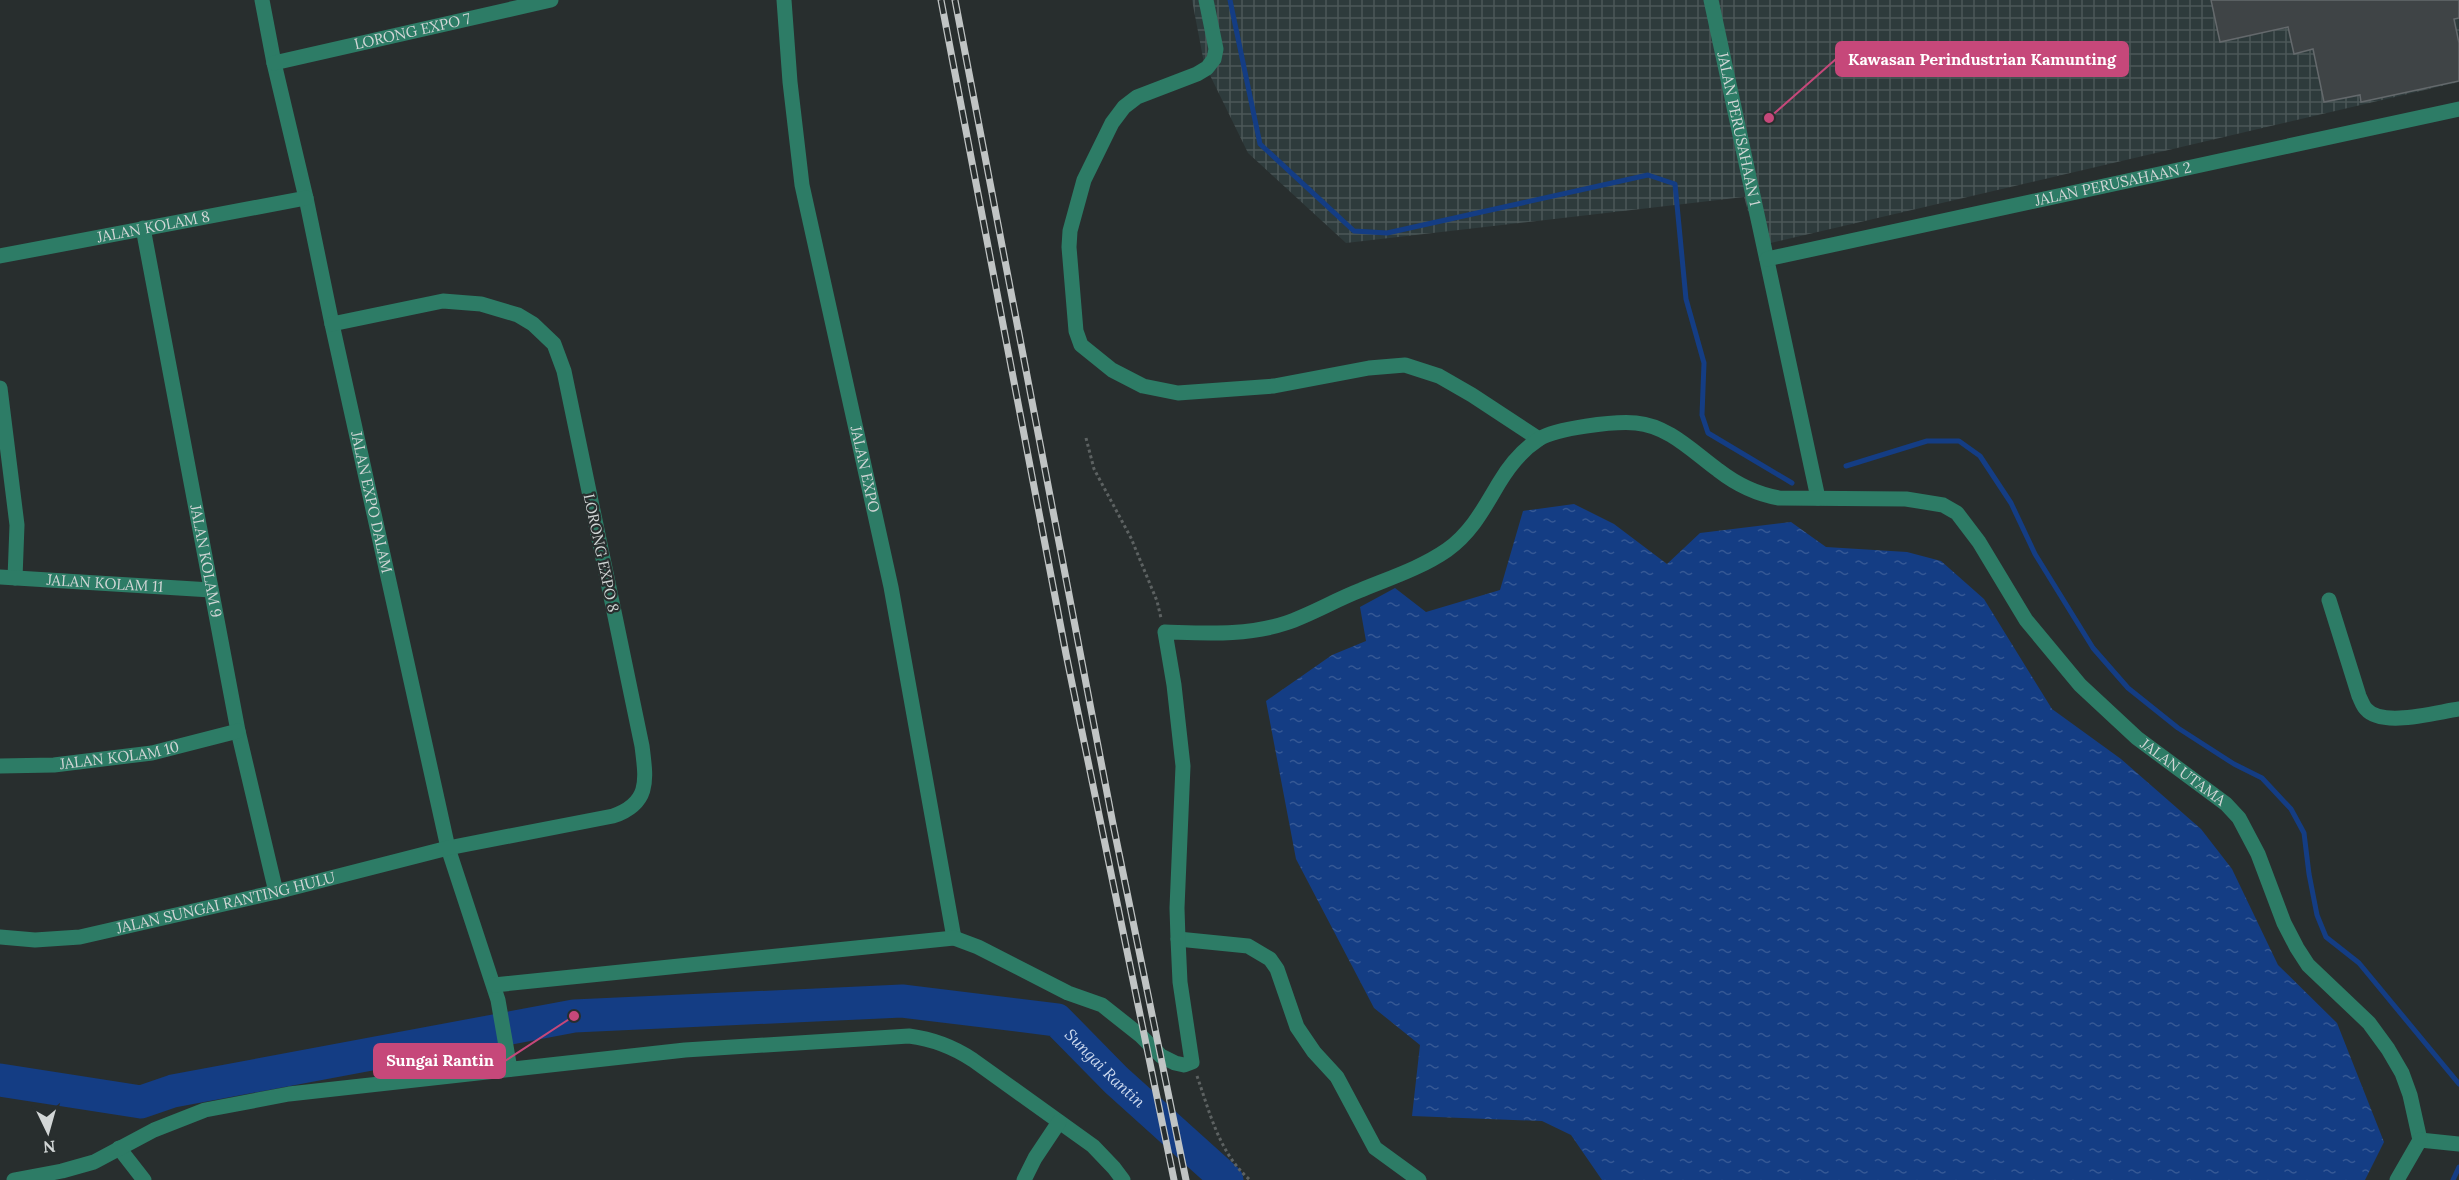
<svg xmlns="http://www.w3.org/2000/svg" width="2459" height="1180" viewBox="0 0 2459 1180" font-family="Lora,serif">
<defs>
<pattern id="industrial-grid" width="8" height="8" patternUnits="userSpaceOnUse" patternTransform="scale(1.5)"><rect width="8" height="8" fill="#2e3b3c"/><path d="M0 4h8M4 0v8" fill="none" stroke="#4b5757"/></pattern>
<pattern id="water-ripples" width="26" height="14" patternUnits="userSpaceOnUse" patternTransform="scale(1.5)"><rect width="26" height="14" fill="#143d84"/><path d="M2 4q2-2 4 0t4 0M15 11q2-2 4 0t4 0" fill="none" stroke="#355895"/></pattern>
</defs>
<rect width="100%" height="100%" fill="#282e2e"/>
<!-- industrial -->
<polygon fill="url(#industrial-grid)" points="1192,0 2459,0 2459,82 1758,246 1744,197 1346,243 1248,153 1204,63"/>
<!-- water -->
<polygon fill="url(#water-ripples)" points="1574,504 1614,524 1667,564 1700,533 1791,522 1826,547 1907,552 1941,561 1984,599 2052,709 2121,759 2201,829 2232,869 2278,965 2337,1023 2384,1142 2365,1180 1602,1180 1571,1135 1542,1121 1412,1116 1420,1045 1374,1008 1296,859 1266,701 1332,655 1366,641 1360,607 1395,588 1426,612 1500,590 1523,511"/>
<g fill="none" stroke-linecap="round" stroke-linejoin="round">
<!-- stream -->
<g stroke="#143d84" stroke-width="5">
<polyline points="1230,0 1260,144 1354,231 1387,233 1648,175 1675,184 1686,299 1704,363 1702,415 1708,433 1792,483"/>
<polyline points="1846,466 1927,441 1959,441 1980,456 2011,503 2035,554 2093,648 2128,688 2178,728 2234,764 2262,778 2291,809 2304,833 2309,874 2317,915 2326,937 2359,963 2459,1084"/>
<polyline points="2453,1180 2459,1167"/>
</g>
<!-- river -->
<path stroke="#143d84" stroke-width="33" id="s1" d="M0 1080 141 1102 173 1091 574 1016 902 1001 1057 1020 1116 1080 1227 1180"/>
</g>
<!-- building -->
<polygon fill="#3f4446" stroke="#64696c" stroke-width="1.5" points="2211,0 2459,0 2459,18 2454,19 2459,43 2459,81 2361,102 2360,95 2324,102 2313,49 2294,54 2288,27 2220,42"/>
<g fill="none" stroke-linecap="round" stroke-linejoin="round">
<!-- path -->
<g stroke="#5d6262" stroke-width="3" stroke-dasharray="3 3" stroke-linecap="butt">
<polyline points="1086,438 1094,469 1131,538 1157,601 1161,618"/>
<path d="M1197 1076C1210 1113 1219 1153 1250 1180"/>
</g>
<!-- minor -->
<g stroke="#2d7c66" stroke-width="15">
<path id="s2" d="M262 0 274 63 306 198 332 324 448 848 498 1000 510 1069"/>
<path id="s3" d="M784 0 790 82 802 185 891 587 954 938"/>
<polyline points="1206,0 1216,49 1214,59 1207,68 1197,74 1137,97 1124,107 1112,123 1084,180 1070,231 1069,247 1076,331 1081,345 1112,370 1143,386 1178,393 1274,386 1369,368 1405,365 1439,376 1472,395 1539,439"/>
<path id="s4" d="M1711 0 1818 498"/>
<path id="s5" d="M274 63 551 0"/>
<path id="s6" d="M143 228 238 731 276 892"/>
<path id="s7" d="M0 256 306 198"/>
<path id="s8" d="M1767 259 2459 109"/>
<polyline points="0,388 17,525 15,578"/>
<path id="s9" d="M0 577 211 590"/>
<path d="M2329 600 2359 696C2361 700 2363 706 2366 709 2382 728 2437 712 2459 709"/>
<path id="s10" d="M0 766 54 765 152 753 238 731"/>
<path id="s11" d="M0 937 35 940 80 937 276 892 448 848 613 816C651 803 646 779 642 746L564 371 554 344 533 324 518 315 481 304 443 301 332 324"/>
<polyline points="1178,939 1248,946 1270,959 1277,969 1297,1027 1314,1052 1337,1077 1375,1148 1419,1180"/>
<path id="s12" d="M494 985 954 938 978 947 1068 993 1102 1005 1141 1036 1161 1056 1175 1063 1184 1065 1192 1062 1180 982 1178 939 1177 908 1183 766 1174 685 1165 632C1205 633 1247 636 1286 623 1312 614 1335 600 1361 590 1390 578 1421 568 1447 550 1472 532 1484 508 1499 483 1509 466 1522 450 1539 439 1556 428 1615 421 1636 423 1669 426 1693 452 1718 470 1736 484 1756 494 1779 498L1906 499 1943 505 1957 513 1979 542 2026 620 2080 685 2137 738 2226 804 2239 818 2258 854 2284 923 2297 948 2308 965 2369 1023 2388 1049 2402 1073 2410 1095 2420 1140"/>
<polyline points="2420,1140 2459,1144"/>
<polyline points="119,1148 144,1180"/>
<path d="M14 1180 62 1171 94 1162 154 1130 205 1110 289 1094 685 1050 909 1036C933 1039 952 1046 973 1060L1093 1146 1114 1168 1123 1180"/>
<polyline points="1024,1180 1035,1158 1059,1122"/>
<polyline points="2397,1180 2420,1140"/>
</g>
<defs>
<g id="rail">
<polyline points="941,0 1066,654 1174,1180"/>
<polyline points="955,0 1113,824 1186,1180"/>
</g>
</defs>
<!-- rail casing -->
<use href="#rail" stroke="#c0c4c4" stroke-width="7"/>
<!-- rail -->
<use href="#rail" stroke="#282e2e" stroke-width="4.5" stroke-dasharray="14" stroke-linecap="butt"/>
</g>
<g text-anchor="middle" stroke-width="4.5" stroke-linejoin="round" paint-order="stroke">
<!-- street labels -->
<g font-size="15" fill="#d2d6d6" stroke="#282e2e">
<text dy="5" stroke="none"><textPath href="#s5" startOffset="142">LORONG EXPO 7</textPath></text>
<text dy="5" stroke="none"><textPath href="#s4" startOffset="132">JALAN PERUSAHAAN 1</textPath></text>
<text dy="5" stroke="none"><textPath href="#s8" startOffset="354">JALAN PERUSAHAAN 2</textPath></text>
<text dy="5" stroke="none"><textPath href="#s7" startOffset="156">JALAN KOLAM 8</textPath></text>
<text dy="5" stroke="none"><textPath href="#s3" startOffset="477">JALAN EXPO</textPath></text>
<text dy="5" stroke="none"><textPath href="#s2" startOffset="514">JALAN EXPO DALAM</textPath></text>
<text transform="translate(601 553) rotate(78)" y="5">LORONG EXPO 8</text>
<text dy="5" stroke="none"><textPath href="#s6" startOffset="339">JALAN KOLAM 9</textPath></text>
<text dy="5" stroke="none"><textPath href="#s9" startOffset="105">JALAN KOLAM 11</textPath></text>
<text dy="5" stroke="none"><textPath href="#s10" startOffset="120">JALAN KOLAM 10</textPath></text>
<text dy="5" stroke="none"><textPath href="#s12" startOffset="2404">JALAN UTAMA</textPath></text>
<text dy="5" stroke="none"><textPath href="#s11" startOffset="230">JALAN SUNGAI RANTING HULU</textPath></text>
</g>
<!-- water labels -->
<g font-size="16" font-style="italic" fill="#cbd8ed" stroke="#282e2e">
<text dy="6" stroke="none"><textPath href="#s1" startOffset="1137">Sungai Rantin</textPath></text>
</g>
</g>
<!-- callouts -->
<path fill="none" stroke="#c6487a" stroke-width="2" d="M1769 118L1836 59M574 1016L505 1061"/>
<g fill="#c6487a" stroke="#282e2e" stroke-width="2">
<circle cx="1769" cy="118" r="6"/>
<circle cx="574" cy="1016" r="6"/>
</g>
<g fill="#c6487a" stroke="#c6487a" stroke-width="2">
<rect x="1836" y="42" width="292" height="34" rx="6"/>
<rect x="374" y="1044" width="131" height="34" rx="6"/>
</g>
<g font-size="16" text-anchor="middle" font-weight="bold" fill="#fff">
<text x="1982" y="65">Kawasan Perindustrian Kamunting</text>
<text x="440" y="1066">Sungai Rantin</text>
</g>
<!-- north arrow -->
<g transform="translate(48 1132) rotate(175)" stroke="#282e2e" stroke-width="4.5" paint-order="stroke">
<path d="M0-4.5L10 22L0 15L-10 22Z" fill="#d2d6d6"/>
<text y="-9" font-size="16" font-weight="bold" text-anchor="middle" fill="#d2d6d6">N</text>
</g>
</svg>
